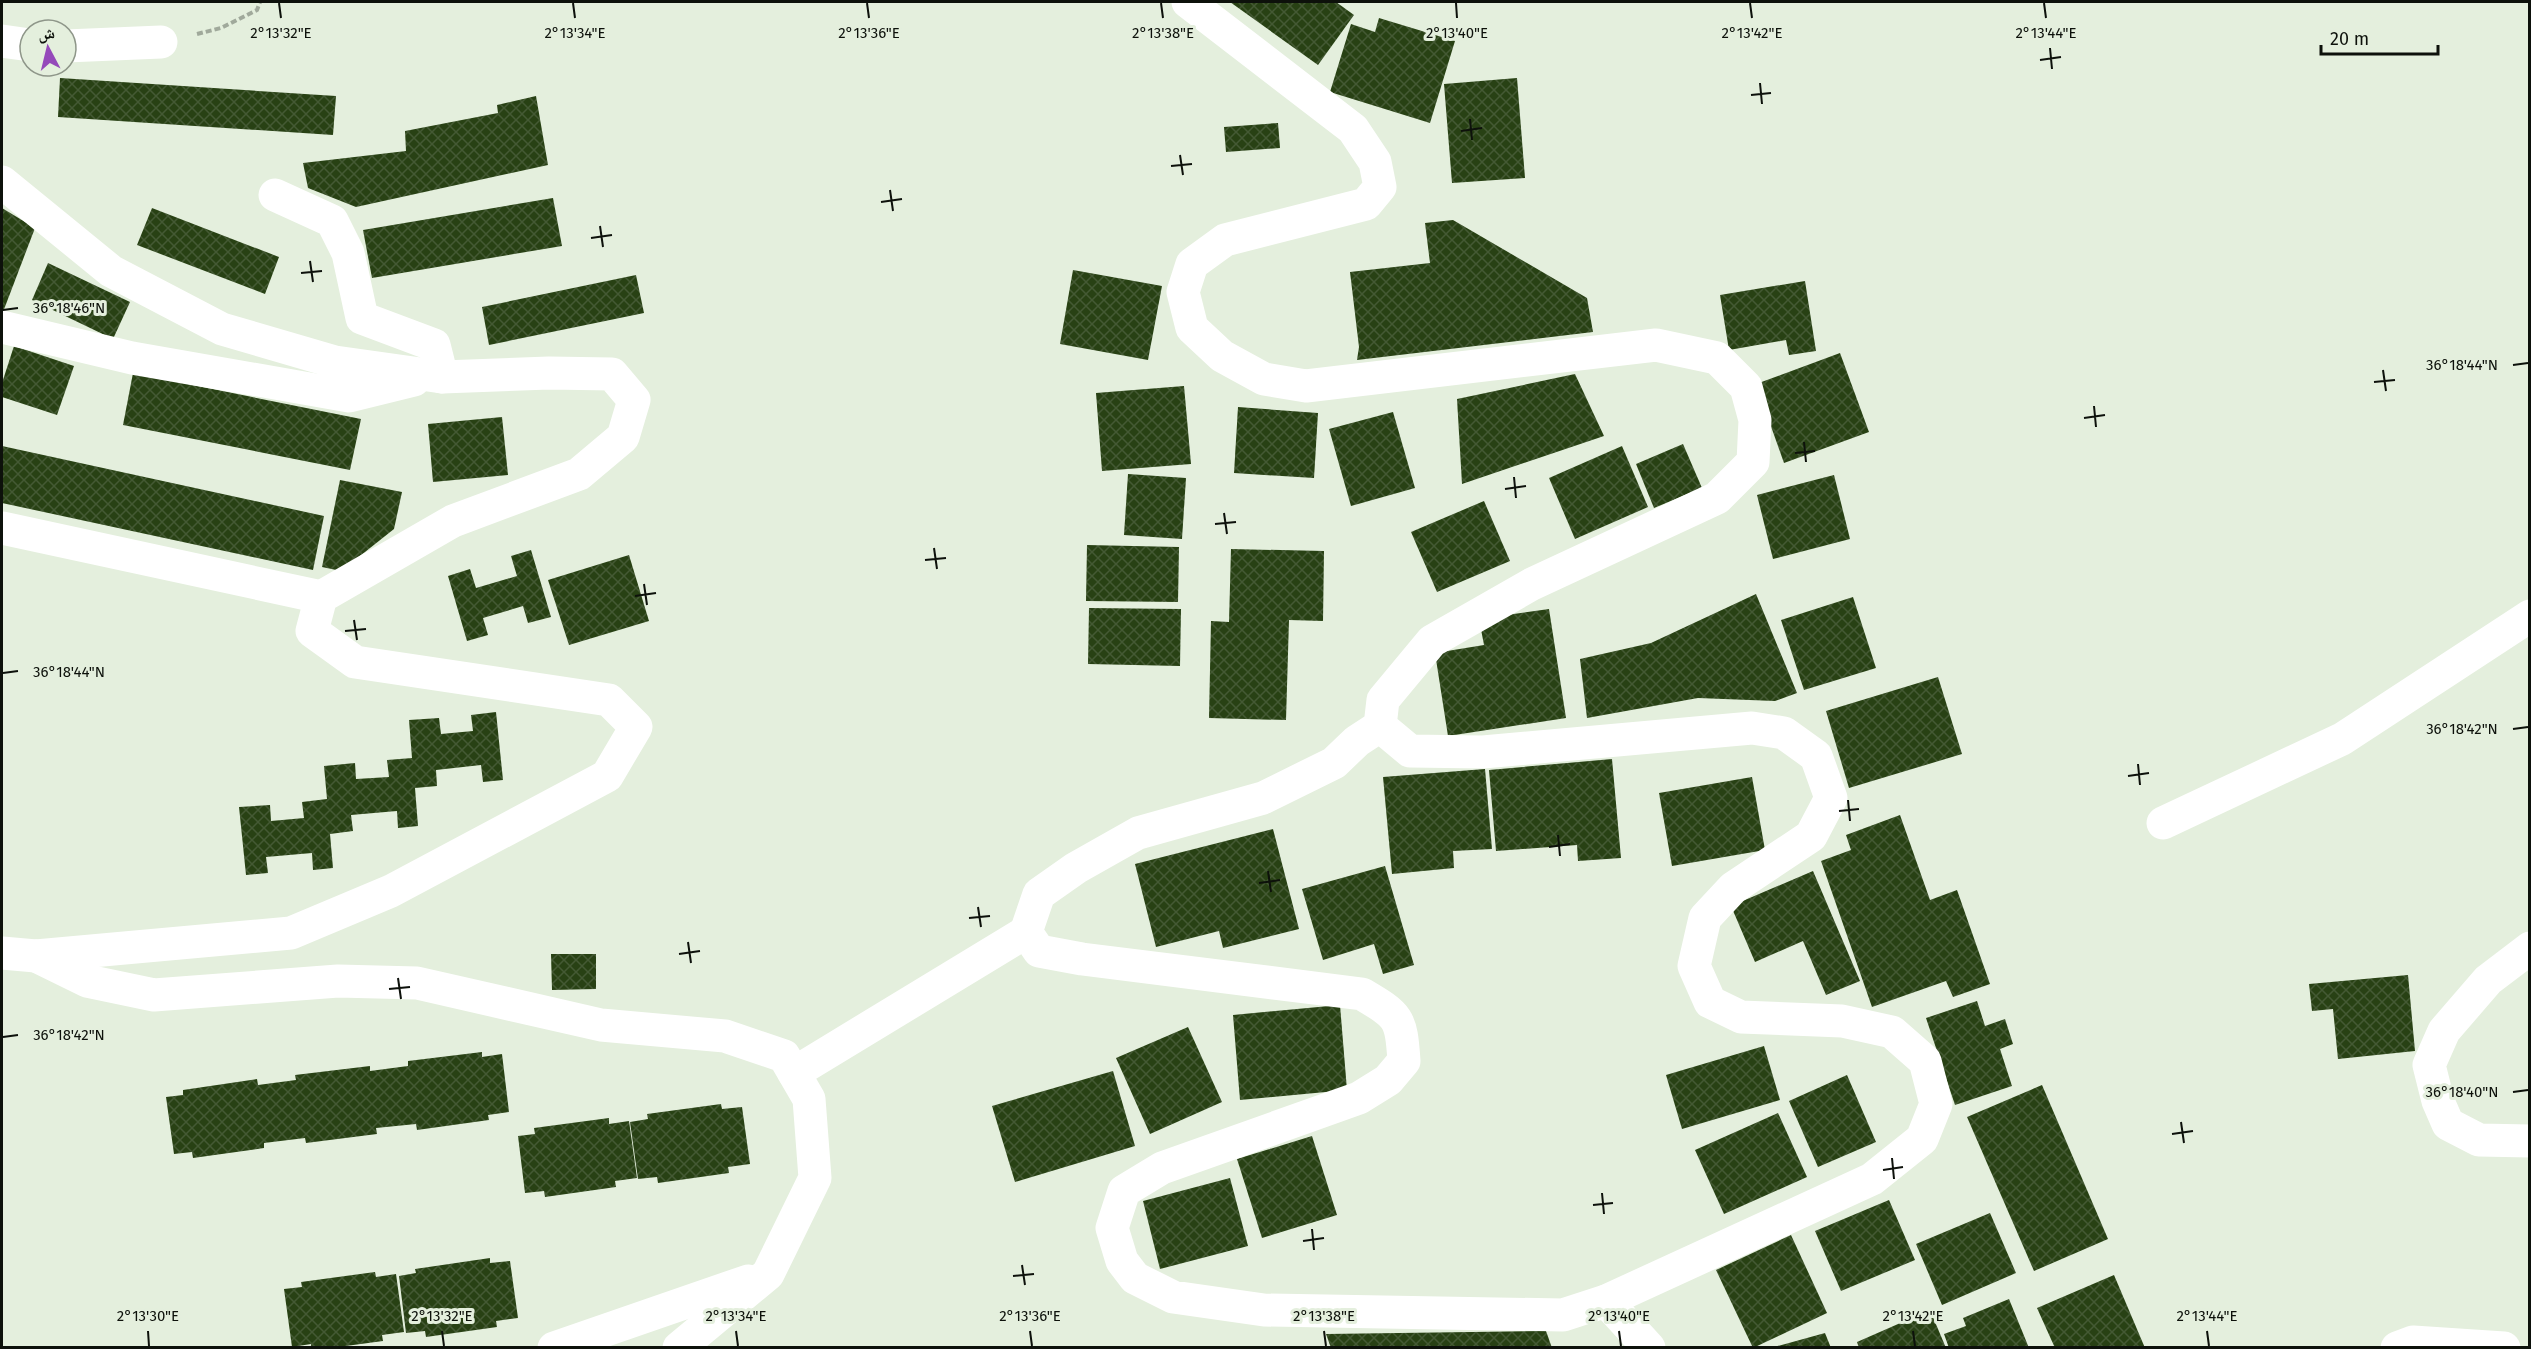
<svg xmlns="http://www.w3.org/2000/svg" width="2531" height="1349" viewBox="0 0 2531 1349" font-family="'Fira Sans','Noto Naskh Arabic',sans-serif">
<defs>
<pattern id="building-cross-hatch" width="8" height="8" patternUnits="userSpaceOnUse" patternTransform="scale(1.5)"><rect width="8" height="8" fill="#284114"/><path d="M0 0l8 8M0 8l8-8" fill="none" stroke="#445934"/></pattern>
</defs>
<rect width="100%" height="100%" fill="#e4efdd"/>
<!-- building -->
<g fill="url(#building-cross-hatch)">
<polygon points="1230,2 1336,2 1354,15 1318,65"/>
<polygon points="1379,18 1455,41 1430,123 1330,92 1351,24 1375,32"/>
<polygon points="60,78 336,96 333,135 58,117"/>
<polygon points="1517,78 1525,178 1452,183 1444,84"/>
<polygon points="536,96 548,165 356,207 308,188 303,163 406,151 405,131 498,113 497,105"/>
<polygon points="1278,123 1280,148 1226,152 1224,127"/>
<polygon points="553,198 562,246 372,278 363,230"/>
<polygon points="2,208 35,228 3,312 2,311"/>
<polygon points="152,208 279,257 265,294 137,245"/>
<polygon points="1453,220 1587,298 1593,332 1357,360 1359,347 1350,272 1430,263 1425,223"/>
<polygon points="48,263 130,302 113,339 32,300"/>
<polygon points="1073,270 1162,286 1148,360 1060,344"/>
<polygon points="636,275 644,313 489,345 482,307"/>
<polygon points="1805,281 1816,351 1789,355 1786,340 1729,350 1720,295"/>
<polygon points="14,346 74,366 57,415 2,397 2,383"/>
<polygon points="1840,353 1869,432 1784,463 1756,384"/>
<polygon points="133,373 361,419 350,470 123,425"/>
<polygon points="1575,374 1604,436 1462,484 1457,399"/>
<polygon points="1184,386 1191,464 1102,471 1096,393"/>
<polygon points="1238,407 1318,413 1314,478 1234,473"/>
<polygon points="1393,412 1415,488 1351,506 1329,429"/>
<polygon points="502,417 508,475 433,482 428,424"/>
<polygon points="1683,444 1702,488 1654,508 1636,464"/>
<polygon points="2,446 324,516 313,570 2,503"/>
<polygon points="1622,446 1648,507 1575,539 1549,478"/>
<polygon points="1128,474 1186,478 1182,539 1124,535"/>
<polygon points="1834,475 1850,539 1773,559 1757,495"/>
<polygon points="340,480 402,492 394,529 341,571 322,567"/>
<polygon points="1484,501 1510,561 1437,592 1411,532"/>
<polygon points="1087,545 1179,547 1178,602 1086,601"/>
<polygon points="1231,549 1324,551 1323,621 1289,620 1286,720 1209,718 1211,621 1229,622"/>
<polygon points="531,550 551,617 528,623 523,606 483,618 488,635 467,641 448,576 470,569 476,588 517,576 511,556"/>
<polygon points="629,555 649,621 569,645 548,580"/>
<polygon points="1756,594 1797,693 1775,701 1698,698 1587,718 1580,659 1651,643"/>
<polygon points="1853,597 1876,668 1804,690 1781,620"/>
<polygon points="1089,608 1181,609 1180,666 1088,664"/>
<polygon points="1549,609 1566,718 1448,736 1435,653 1484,645 1479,619"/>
<polygon points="1938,677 1962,754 1849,788 1826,711"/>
<polygon points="496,712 503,780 483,782 481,765 436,770 437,786 415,788 418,826 398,828 397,811 351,815 353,831 330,834 333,868 313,870 312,853 266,857 268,873 246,875 239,807 270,805 271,821 304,818 302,802 327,799 324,766 355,763 356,779 389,777 387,760 412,758 409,720 439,718 441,734 473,731 471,715"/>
<polygon points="1612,759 1621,858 1578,861 1577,845 1496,851 1489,770"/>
<polygon points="1485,769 1492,849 1453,851 1454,868 1392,874 1383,777"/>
<polygon points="1752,777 1765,850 1672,866 1659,793"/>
<polygon points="1900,815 1930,900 1957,890 1990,984 1953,997 1946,981 1872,1007 1821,861 1851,850 1846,835"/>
<polygon points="1273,829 1299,929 1223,948 1219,931 1156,947 1135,864"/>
<polygon points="1385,866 1414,965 1383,974 1374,944 1323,960 1302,889"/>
<polygon points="1813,871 1860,981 1826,995 1803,941 1755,962 1731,906"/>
<polygon points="551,954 596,954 596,989 552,990"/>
<polygon points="2408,975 2415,1051 2338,1059 2333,1009 2312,1011 2309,984"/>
<polygon points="1977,1001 1985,1026 2005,1019 2013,1044 2000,1049 2012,1086 1955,1105 1926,1018"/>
<polygon points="1340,1005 1347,1090 1240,1100 1233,1015"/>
<polygon points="1188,1027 1222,1102 1150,1134 1116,1058"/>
<polygon points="1764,1046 1780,1100 1682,1129 1666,1075"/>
<polygon points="482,1052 482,1057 502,1054 509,1112 488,1115 489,1120 417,1130 416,1124 376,1128 377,1134 306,1143 305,1138 264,1143 264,1148 193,1158 192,1152 174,1154 166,1097 183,1095 183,1090 257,1079 258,1085 296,1080 295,1075 370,1066 370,1071 408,1066 408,1061"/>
<polygon points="1113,1071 1135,1146 1015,1182 992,1106"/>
<polygon points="1847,1075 1876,1142 1818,1167 1789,1101"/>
<polygon points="2042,1085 2108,1239 2034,1271 1967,1117"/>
<polygon points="721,1104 722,1109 742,1107 750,1164 728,1167 729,1173 658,1183 657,1177 638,1179 630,1122 648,1119 647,1114"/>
<polygon points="1778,1113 1807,1177 1724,1214 1695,1150"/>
<polygon points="609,1118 609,1124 629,1121 637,1178 615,1181 616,1187 545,1197 544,1191 525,1193 518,1136 535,1134 534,1128"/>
<polygon points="1312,1136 1337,1215 1262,1238 1237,1159"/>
<polygon points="1230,1178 1248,1246 1160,1269 1143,1201"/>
<polygon points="1889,1200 1915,1260 1841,1291 1815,1231"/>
<polygon points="1990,1213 2016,1273 1942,1305 1916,1244"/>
<polygon points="1791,1235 1827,1313 1753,1348 1716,1270"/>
<polygon points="490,1258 490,1263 510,1261 518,1318 496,1321 497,1327 426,1337 425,1331 406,1333 399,1276 416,1273 415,1269"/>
<polygon points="375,1272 376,1277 396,1274 404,1332 382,1335 383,1341 331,1348 311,1348 311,1344 292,1347 284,1289 302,1287 301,1282"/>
<polygon points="2114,1275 2145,1348 2055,1348 2037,1308"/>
<polygon points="2009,1299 2029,1348 1949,1348 1944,1334 1966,1326 1963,1318"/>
<polygon points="1930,1310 1946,1348 1859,1348 1857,1342"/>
<polygon points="1546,1331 1552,1348 1331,1348 1326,1334"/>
<polygon points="1825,1333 1831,1348 1774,1348 1774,1347"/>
</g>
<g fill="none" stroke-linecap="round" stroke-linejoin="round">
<!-- path -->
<polyline stroke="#a0a99b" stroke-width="4" stroke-dasharray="6 3" stroke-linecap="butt" points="197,34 221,28 257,10 260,2"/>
<!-- minor -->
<g stroke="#fff" stroke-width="33">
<path d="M1188 2 1353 129 1375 162 1380 187 1366 204 1225 240 1192 264 1183 292 1192 328 1222 356 1264 379 1306 386 1656 345 1717 358 1746 387 1755 420 1753 462 1717 498 1532 584 1432 641 1383 700 1380 726 1357 741 1334 763 1263 798 1138 833 1076 868 1039 894 1026 932 1039 951 1082 959 1362 994C1399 1016 1401 1017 1404 1061L1388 1080 1359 1098 1162 1168 1124 1191 1112 1228 1122 1261 1135 1278 1173 1297 1264 1310 1563 1315 1606 1301 1872 1179 1922 1139 1936 1104 1925 1061 1892 1032 1842 1021 1741 1017 1710 1002 1694 966 1705 918 1733 888 1811 836 1831 798 1816 756 1784 733 1752 728 1483 752 1410 751 1380 726"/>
<polyline points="2,41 30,45"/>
<polyline points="66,46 161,42"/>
<polyline points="2,182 111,271 222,329 335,362 442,377 549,373 612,374 634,400 623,437 579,474 453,521 321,597 312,631 355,662 609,700 636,727 607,776 391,891 291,933 36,956 2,953"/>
<polyline points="275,195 332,221 348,253 362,318 434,345 442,377"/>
<polyline points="2,327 132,358 349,396 414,380"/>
<polyline points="2,528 321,597"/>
<polyline points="2163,823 2342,739 2530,616"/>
<polyline points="2530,948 2488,980 2444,1031 2429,1065 2438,1101 2448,1124 2479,1140 2530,1141"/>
<polyline points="36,956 87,981 154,995 338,981 417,983 601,1025 725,1036 784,1056 809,1099 815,1178 768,1274 679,1348"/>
<polyline points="794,1073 1026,932"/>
<polyline points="1606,1301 1649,1348"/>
<polyline points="554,1348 748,1281"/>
<polyline points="2397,1348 2413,1342 2504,1348"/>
</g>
</g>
<!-- ticks -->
<path fill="none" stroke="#0d110b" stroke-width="2" d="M279 3 281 18M573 3 575 18M867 3 869 18M1161 3 1163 18M1456 3 1457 18M1750 3 1752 18M2044 3 2046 18M2050 48 2052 69M2040 60 2061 57M1760 83 1762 104M1751 95 1771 93M1470 119 1472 140M1461 131 1482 128M1180 155 1183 175M1171 166 1192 164M890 190 893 211M881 202 902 199M600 226 603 247M591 238 612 235M310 261 313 282M301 273 322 271M3 310 18 308M2513 365 2528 363M2383 370 2386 391M2374 382 2395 380M2094 406 2096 427M2084 418 2105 415M1804 442 1806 462M1795 453 1815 451M1514 477 1516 498M1505 489 1526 486M1224 513 1227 534M1215 524 1236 522M934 548 937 569M925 560 946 558M644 584 647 605M635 596 656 593M354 620 357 640M345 631 366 629M3 673 18 671M2513 729 2528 727M2138 764 2140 785M2128 776 2149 773M1848 800 1850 821M1839 811 1859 809M1558 835 1560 856M1549 847 1570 844M1268 871 1271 892M1259 883 1280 880M978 907 981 927M969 918 990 916M688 942 691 963M679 954 700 951M398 978 401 999M389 989 410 987M3 1037 18 1035M2513 1092 2528 1090M2181 1122 2184 1143M2172 1134 2193 1131M1892 1158 1894 1179M1883 1170 1903 1167M1602 1193 1604 1214M1593 1205 1613 1203M1312 1229 1314 1250M1303 1241 1324 1238M1022 1265 1025 1285M1013 1276 1034 1274M148 1331 149 1346M442 1331 444 1346M736 1331 738 1346M1030 1331 1032 1346M1324 1331 1326 1346M1619 1331 1621 1346M1913 1331 1915 1346M2207 1331 2209 1346"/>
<g font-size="15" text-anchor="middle" fill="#0d110b" stroke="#e4efdd" stroke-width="6" stroke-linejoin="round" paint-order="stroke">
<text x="281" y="38">2°13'32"E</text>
<text x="575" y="38">2°13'34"E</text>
<text x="869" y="38">2°13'36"E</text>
<text x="1163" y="38">2°13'38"E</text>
<text x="1457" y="38">2°13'40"E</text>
<text x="1752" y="38">2°13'42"E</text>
<text x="2046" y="38">2°13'44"E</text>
<text x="69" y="313">36°18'46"N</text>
<text x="2462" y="370">36°18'44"N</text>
<text x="69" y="677">36°18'44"N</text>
<text x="2462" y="734">36°18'42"N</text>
<text x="69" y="1040">36°18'42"N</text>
<text x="2462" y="1097">36°18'40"N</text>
<text x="148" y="1321">2°13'30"E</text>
<text x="442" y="1321">2°13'32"E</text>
<text x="736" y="1321">2°13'34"E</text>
<text x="1030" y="1321">2°13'36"E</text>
<text x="1324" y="1321">2°13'38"E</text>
<text x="1619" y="1321">2°13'40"E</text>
<text x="1913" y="1321">2°13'42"E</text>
<text x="2207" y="1321">2°13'44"E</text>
</g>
<!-- border -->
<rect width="2531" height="1349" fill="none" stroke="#0d110b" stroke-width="6"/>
<!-- north arrow -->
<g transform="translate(48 48) rotate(353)"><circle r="28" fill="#e4efdd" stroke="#8e9689" stroke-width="1.5"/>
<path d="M0-4.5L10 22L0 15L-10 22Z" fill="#9549ba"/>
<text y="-9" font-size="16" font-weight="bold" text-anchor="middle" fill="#0d110b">ش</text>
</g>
<!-- scale -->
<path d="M2321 45v9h117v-9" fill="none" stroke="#0d110b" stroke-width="3"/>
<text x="2330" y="45" font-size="18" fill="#0d110b" stroke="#e4efdd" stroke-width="4.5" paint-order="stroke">20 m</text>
</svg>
